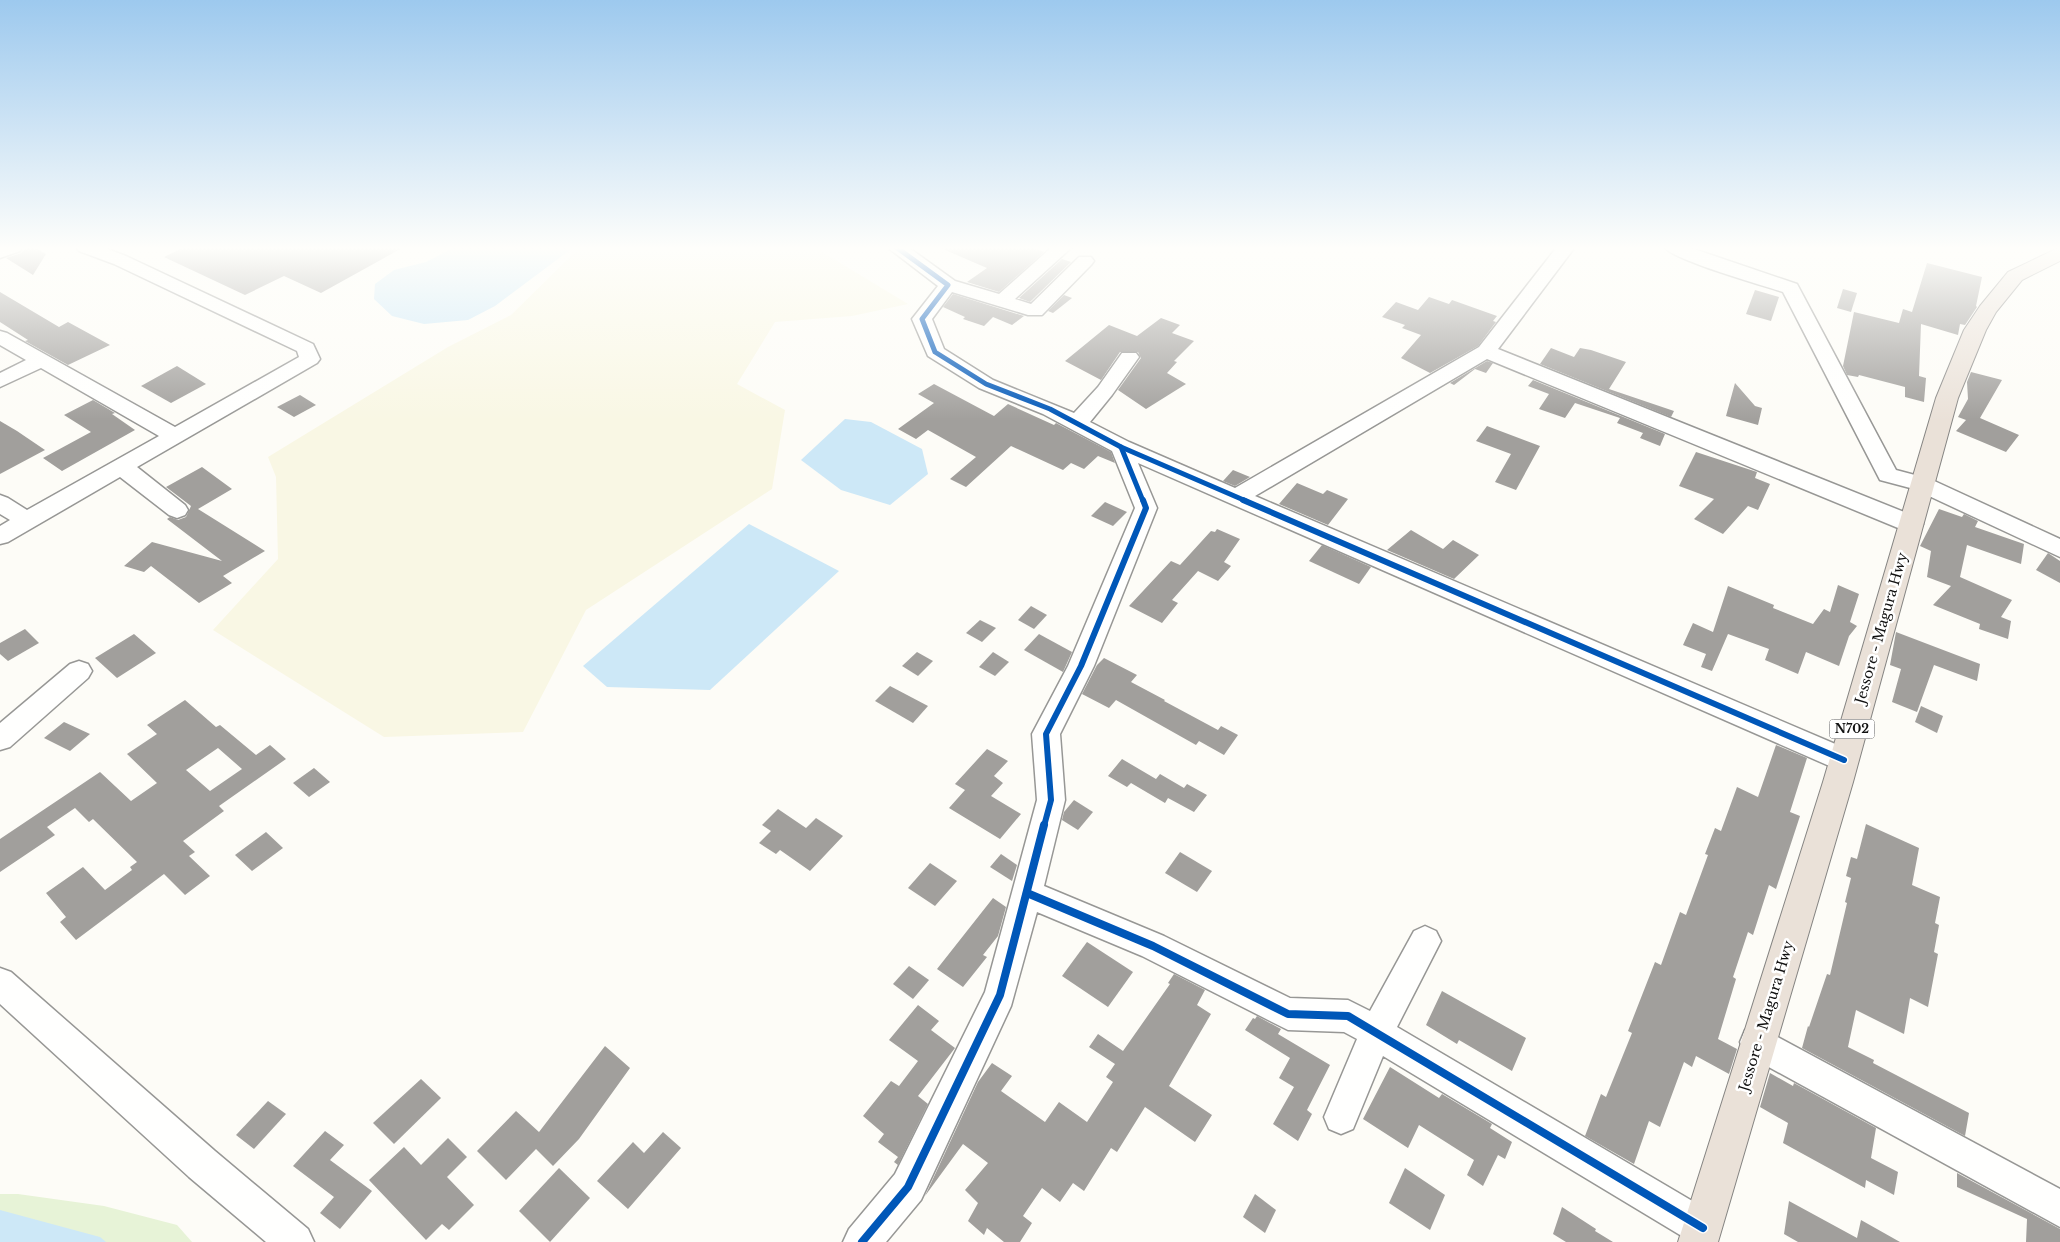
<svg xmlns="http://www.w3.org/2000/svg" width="2060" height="1242" viewBox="0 0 2060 1242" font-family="'Libre Baskerville',serif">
<rect width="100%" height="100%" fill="#fdfcf7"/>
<!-- farmland -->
<polygon fill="#f9f7e4" points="580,247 814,247 908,304 852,316 775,322 737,384 785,410 772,489 586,610 523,732 384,737 213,630 278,559 276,477 268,457 448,347 511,315"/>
<!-- green -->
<polygon fill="#e7f3d7" points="0,1194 18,1194 104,1206 177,1225 192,1242 0,1242"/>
<!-- water -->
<g fill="#cde8f7">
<polygon points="455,247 574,247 495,306 468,320 424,324 392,316 374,299 375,284 394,270 426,262"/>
<polygon points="845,419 871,422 922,449 928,474 890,505 841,490 801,460"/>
<polygon points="749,524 839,571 710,690 607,687 583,666"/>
<polygon points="0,1210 100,1237 106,1242 0,1242"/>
</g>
<!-- building -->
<g fill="#a19f9c" fill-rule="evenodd">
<polygon points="34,247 46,254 33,275 6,258 21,253 27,247"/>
<polygon points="184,247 404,247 321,293 284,276 245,295 164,257"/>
<polygon points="938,247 1031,247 1044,252 999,292 967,282 987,268"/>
<polygon points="1062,259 1071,262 1030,302 1019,298"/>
<polygon points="1927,263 1982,277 1976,306 1977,307 1965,325 1960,324 1958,335 1921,324 1919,376 1926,378 1924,402 1905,397 1905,387 1859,375 1858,377 1847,375 1843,366 1854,312 1899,323 1903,309 1912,312"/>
<polygon points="1843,289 1857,293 1851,312 1837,308"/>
<polygon points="1755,290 1779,297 1771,321 1746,314"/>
<polygon points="0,292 59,327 68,322 110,345 68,365 25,341 28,340 0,322"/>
<polygon points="953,294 1024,316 1012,325 993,317 984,326 963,319 965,317 943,307"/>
<polygon points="1064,295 1072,298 1053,313 1048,311"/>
<polygon points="1429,297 1449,304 1452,300 1497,316 1493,321 1496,322 1478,346 1430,373 1401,358 1421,335 1402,328 1405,325 1382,317 1396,302 1418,310"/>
<polygon points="1161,318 1180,325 1172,333 1194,341 1174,361 1177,362 1167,373 1186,384 1146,409 1118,390 1141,358 1138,352 1120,352 1101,380 1065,361 1109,325 1137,336"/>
<polygon points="1551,348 1574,357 1580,348 1591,350 1626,362 1609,389 1674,411 1671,417 1540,364"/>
<polygon points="1487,361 1493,363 1486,373 1475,369 1454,385 1450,383"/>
<polygon points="177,366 206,384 171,403 141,386"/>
<polygon points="1971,372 2002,380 1980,418 2019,435 2006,452 1956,431 1966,420 1958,417 1968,399 1967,382"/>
<polygon points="1533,380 1665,434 1660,446 1640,438 1643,433 1617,423 1620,418 1575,403 1565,418 1539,409 1549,394 1528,386"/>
<polygon points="1735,383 1755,406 1762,408 1758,425 1726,416"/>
<polygon points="934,384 994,416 1008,404 1054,425 1056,423 1111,452 1115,463 1098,456 1084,469 1071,463 1063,470 1011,446 966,487 950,479 976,457 928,430 916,439 898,429 934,403 918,394"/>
<polygon points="300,395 316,405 294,417 277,407"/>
<polygon points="93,400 115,413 112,414 135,430 62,471 43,458 91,432 64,415"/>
<polygon points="0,421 17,431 45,450 0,474"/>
<polygon points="1487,426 1540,446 1516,490 1495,482 1511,454 1476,441"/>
<polygon points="1696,452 1757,472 1755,478 1770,484 1758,510 1748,506 1723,534 1694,519 1714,499 1679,486"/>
<polygon points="202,467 232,489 198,509 265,551 223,576 232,583 199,603 151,566 144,572 124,566 152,542 222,561 167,519 170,517 178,520 186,517 191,506 166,487"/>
<polygon points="1233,470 1250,477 1235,486 1223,481"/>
<polygon points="1297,483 1323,494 1327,490 1348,499 1328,525 1279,504"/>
<polygon points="1105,502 1127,512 1113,526 1091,516"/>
<polygon points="1939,509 1962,517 1964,514 1978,521 1975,527 2024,544 2021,564 1967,545 1960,577 2012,600 2001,617 2011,621 2008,639 1979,629 1980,624 1933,605 1951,586 1927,577 1931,551 1920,546"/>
<polygon points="1217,529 1240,539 1224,562 1231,566 1218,581 1198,571 1172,600 1178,603 1162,623 1129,606 1171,561 1180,565 1211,531 1215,532"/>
<polygon points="1411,530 1443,549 1453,540 1479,555 1454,579 1387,550"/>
<polygon points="1322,545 1371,567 1359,584 1309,561"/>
<polygon points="2048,553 2060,561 2060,583 2036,570"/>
<polygon points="1838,585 1859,594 1850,622 1857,626 1849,636 1839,666 1806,652 1798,674 1765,660 1769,649 1728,634 1712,671 1701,667 1706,654 1683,645 1693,623 1713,632 1728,586 1774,605 1773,608 1813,624 1824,609 1830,612"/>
<polygon points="1031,606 1047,615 1034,629 1018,620"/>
<polygon points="980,620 996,628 982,642 966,633"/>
<polygon points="25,629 39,643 8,661 0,654 0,643"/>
<polygon points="1896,632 1980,664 1977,681 1934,665 1917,712 1892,702 1901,669 1890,665"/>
<polygon points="134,634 156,653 117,678 95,658"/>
<polygon points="1039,634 1072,652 1063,672 1024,650"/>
<polygon points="917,652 933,661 918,676 902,666"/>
<polygon points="993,652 1009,662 995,676 979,667"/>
<polygon points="1104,658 1137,675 1131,682 1165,700 1164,701 1218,730 1221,726 1238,735 1224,755 1199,741 1196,745 1116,700 1109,708 1082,694 1097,665"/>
<polygon points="890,686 928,706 913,723 875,701"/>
<path d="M185 700 216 727 220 725 256 755 270 745 286 759 219 806 224 811 183 841 195 852 189 856 210 876 185 895 164 874 76 940 60 922 66 917 46 893 83 867 105 890 132 870 130 867 137 862 93 819 89 822 75 808 47 827 55 835 0 872V839L100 772 131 801 157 783 127 754 157 734 147 725ZM218 748 242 769 210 791 186 770Z"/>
<polygon points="1921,706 1943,716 1937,733 1915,722"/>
<polygon points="64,722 90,734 70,751 44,738"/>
<polygon points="1776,745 1807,758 1790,812 1800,816 1776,889 1769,885 1753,935 1748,932 1733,977 1736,979 1718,1039 1737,1049 1729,1074 1696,1056 1692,1067 1684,1062 1660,1127 1649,1121 1634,1164 1585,1136 1601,1094 1606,1097 1632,1033 1628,1031 1655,962 1661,965 1680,912 1686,915 1708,855 1705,854 1715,828 1721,831 1737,787 1758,797"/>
<polygon points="987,749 1008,761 994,776 1003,783 991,796 1021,814 1000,839 949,808 965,790 955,784"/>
<polygon points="1122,759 1156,779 1160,774 1184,788 1187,784 1207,795 1194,812 1168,798 1165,803 1131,783 1127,787 1108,776"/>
<polygon points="314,768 330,782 309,797 293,783"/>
<polygon points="1074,800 1093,812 1078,830 1062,820 1064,812"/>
<polygon points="778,809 806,828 816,818 843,836 810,871 780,850 776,854 759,843 771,831 762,825"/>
<polygon points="1866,824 1919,848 1912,885 1940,897 1935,923 1939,925 1934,952 1938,954 1928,1007 1910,998 1904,1034 1856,1010 1848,1047 1874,1060 1873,1063 1969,1113 1965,1136 1802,1048 1808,1026 1809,1027 1827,974 1830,975 1847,903 1845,902 1851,878 1846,876 1851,857 1857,859"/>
<polygon points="266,832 283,848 252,871 235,855"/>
<polygon points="1180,852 1212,871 1197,892 1165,873"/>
<polygon points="1001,854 1017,865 1012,881 990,867"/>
<polygon points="930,863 957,881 935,906 908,888"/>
<polygon points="993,898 1006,907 998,936 983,955 987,957 963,987 937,969"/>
<polygon points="1087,942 1133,972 1108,1007 1062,976"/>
<polygon points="909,966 929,980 913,999 893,984"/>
<polygon points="1174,974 1205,990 1197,1005 1211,1014 1169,1086 1212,1115 1195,1142 1145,1107 1117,1152 1111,1148 1084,1191 1073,1183 1060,1202 1042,1188 1023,1216 1032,1223 1020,1242 1004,1242 987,1228 984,1235 968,1221 978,1203 965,1190 988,1163 963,1144 925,1196 978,1082 992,1063 1012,1076 1001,1091 1045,1122 1059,1102 1087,1122 1113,1082 1106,1077 1115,1064 1089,1047 1098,1034 1123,1051 1170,984 1168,983"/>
<polygon points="1442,991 1526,1038 1512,1071 1459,1040 1457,1044 1426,1025"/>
<polygon points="918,1005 939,1021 931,1030 955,1048 918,1096 928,1104 898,1165 894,1162 898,1157 878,1142 884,1134 863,1116 891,1081 899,1086 918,1061 889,1040"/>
<polygon points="1257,1016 1281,1029 1278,1034 1330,1065 1307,1110 1312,1114 1298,1141 1273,1124 1294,1087 1279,1078 1290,1058 1245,1030 1253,1018 1255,1019"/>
<polygon points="605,1046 630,1068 579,1139 553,1166 536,1149 506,1180 477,1151 516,1111 539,1132"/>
<polygon points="1390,1067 1439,1098 1442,1094 1492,1124 1490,1128 1512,1142 1505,1159 1498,1155 1483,1186 1467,1175 1474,1160 1419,1125 1408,1148 1363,1119"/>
<polygon points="1770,1073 1793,1086 1794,1083 1876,1128 1871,1158 1898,1172 1894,1195 1866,1180 1865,1188 1783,1143 1788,1123 1760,1107"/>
<polygon points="421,1079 441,1098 394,1144 373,1123"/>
<polygon points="268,1101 286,1114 254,1149 236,1135"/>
<polygon points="325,1131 344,1145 330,1160 372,1191 340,1229 320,1213 334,1197 293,1166"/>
<polygon points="663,1132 681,1148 628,1209 597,1181 633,1142 644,1153"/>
<polygon points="448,1138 467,1157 447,1177 474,1205 449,1230 442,1224 426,1240 369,1180 404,1147 421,1165"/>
<polygon points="559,1168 590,1198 550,1242 519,1211"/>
<polygon points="1405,1168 1445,1195 1430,1230 1389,1203"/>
<polygon points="1957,1173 2060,1229 2060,1242 2026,1242 2027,1219 1957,1187"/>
<polygon points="1255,1194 1276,1210 1265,1233 1243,1217"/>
<polygon points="1789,1201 1857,1238 1861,1220 1900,1242 1798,1242 1784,1234"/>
<polygon points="1562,1207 1596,1229 1595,1231 1613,1242 1566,1242 1553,1234"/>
</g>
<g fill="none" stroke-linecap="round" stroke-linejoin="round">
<defs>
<g id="minor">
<polygon points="0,247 23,247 20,251 0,258"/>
<polygon points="76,247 102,247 126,256 313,344 320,359 317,363 137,467 185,505 188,510 185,515 177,518 169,515 120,477 8,542 0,544 0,526 10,520 0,514 0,495 8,498 27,510 159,436 41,368 0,387 0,373 26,360 0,345 0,331 7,333 175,427 299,357 297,351 114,264 79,251"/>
<polygon points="887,247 908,247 955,281 999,294 1052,247 1072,247 1015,299 1031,304 1079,257 1091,257 1094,261 1091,265 1042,315 1028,315 952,292 932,319 944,349 993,380 1074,413 1098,387 1122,353 1136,353 1139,357 1112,395 1090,422 1129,442 1235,488 1479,347 1557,247 1575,247 1498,349 1919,518 1923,524 1919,530 1911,532 1903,530 1487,359 1255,496 1854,752 1858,760 1854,768 1844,771 1834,768 1138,463 1157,508 1094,666 1060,734 1065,800 1044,886 1164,936 1290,998 1348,1000 1370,1011 1414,931 1425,926 1436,931 1441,941 1397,1027 1716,1215 1721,1228 1716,1241 1690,1241 1383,1056 1353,1129 1341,1134 1329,1129 1324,1117 1357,1039 1344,1032 1288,1030 1142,956 1037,912 1011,1006 921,1200 886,1242 843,1242 849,1229 895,1174 985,992 1037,800 1032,734 1068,666 1135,508 1112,451 1043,414 979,388 928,356 912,319 938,286"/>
<path d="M1664 247H1688L1797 284 1896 470 1930 479 2060 539V557L1914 489 1880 480 1783 292C1762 285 1673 260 1664 247Z"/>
<polygon points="79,661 88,664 92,671 88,678 10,747 0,750 0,723 70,664"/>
<polygon points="0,968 11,972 215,1151 308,1229 314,1242 266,1242 189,1177 0,1004"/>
<polygon points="1757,1026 2060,1189 2060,1227 1745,1054 1740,1042 1745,1030"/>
</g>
<polygon id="highway" points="2060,247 2060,261 2022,280 1996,312 1986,330 1958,398 1853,782 1718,1242 1678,1242 1823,782 1936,398 1964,330 1980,306 2008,272"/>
</defs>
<!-- minor casing -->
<use href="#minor" stroke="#979795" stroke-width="3"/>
<!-- highway casing -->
<use href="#highway" stroke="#858482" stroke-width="2"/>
<!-- minor -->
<use href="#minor" fill="#fffffe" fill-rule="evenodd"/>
<!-- highway -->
<use href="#highway" fill="#eae1d8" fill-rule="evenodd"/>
<defs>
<g id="cycleway-far2">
<polyline points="896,247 948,285 922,319 935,352 986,384 1050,409 1121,447 1143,501"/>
<polyline points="1121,447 1246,501"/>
</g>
<g id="cycleway-far1">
<polyline points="1243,500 1844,760"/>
<polyline points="1044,826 1051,800 1046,734 1081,666 1146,508 1143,500"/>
</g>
<g id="cycleway">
<polyline points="1027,893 1153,946 1288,1014 1348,1016 1703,1228"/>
<polyline points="862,1242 908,1187 1000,995 1044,825"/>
</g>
</defs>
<!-- cycleway-far2 casing -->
<use href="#cycleway-far2" stroke="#fff" stroke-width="8"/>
<!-- cycleway-far1 casing -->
<use href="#cycleway-far1" stroke="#fff" stroke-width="9"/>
<!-- cycleway casing -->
<use href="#cycleway" stroke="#fff" stroke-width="11"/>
<!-- cycleway-far2 -->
<use href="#cycleway-far2" stroke="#0057b8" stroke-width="5"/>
<!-- cycleway-far1 -->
<use href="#cycleway-far1" stroke="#0057b8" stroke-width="6"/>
<!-- cycleway -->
<use href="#cycleway" stroke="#0057b8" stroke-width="8"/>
</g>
<!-- sky -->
<linearGradient id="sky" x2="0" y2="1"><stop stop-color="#9dc9ee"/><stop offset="0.59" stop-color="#fefefb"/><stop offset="1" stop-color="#fefefb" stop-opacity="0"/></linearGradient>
<rect width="2060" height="421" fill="url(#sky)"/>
<g text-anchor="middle" stroke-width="5" stroke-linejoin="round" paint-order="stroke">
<!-- shield labels -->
<rect fill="#fff" stroke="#585858" stroke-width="1" x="1829.5" y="719.5" width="45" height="19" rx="4"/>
<g font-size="12" font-weight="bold" fill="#111">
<text x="1852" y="733">N702</text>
</g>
<!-- street labels -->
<g font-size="14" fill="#111" stroke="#fff">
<text transform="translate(1881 628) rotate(-74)" y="5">Jessore - Magura Hwy</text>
<text transform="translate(1766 1016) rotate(-73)" y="5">Jessore - Magura Hwy</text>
</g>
</g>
</svg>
